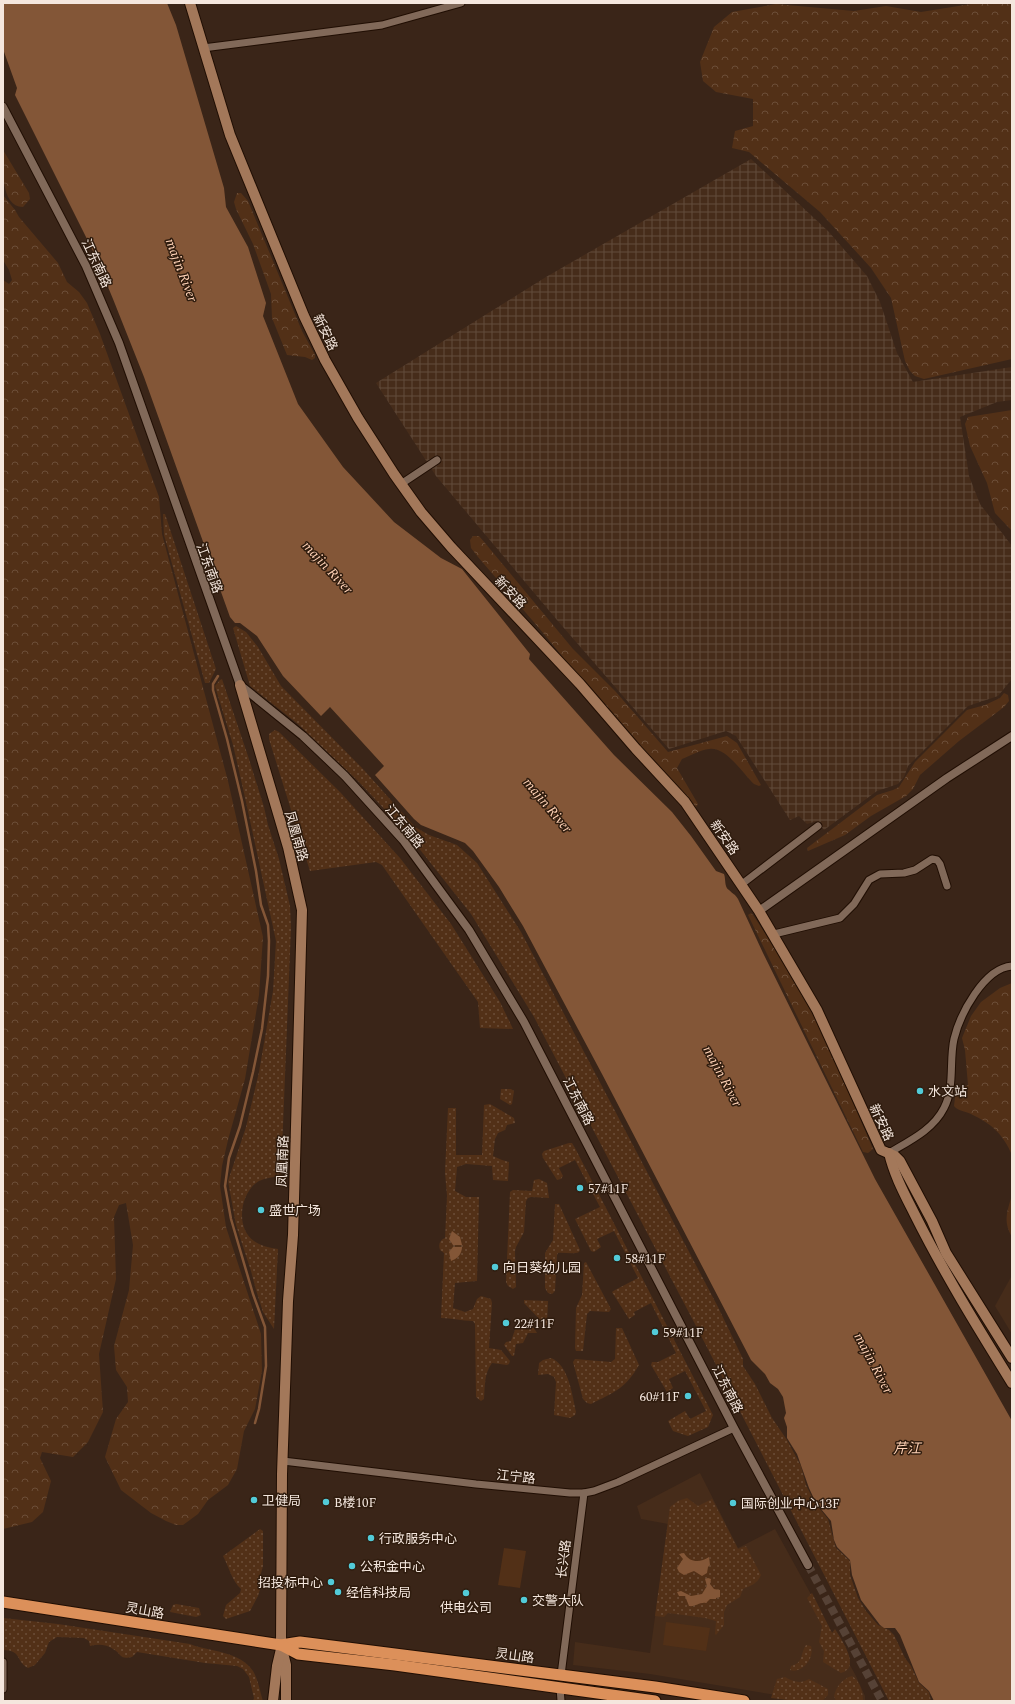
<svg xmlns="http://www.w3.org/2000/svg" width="1015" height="1704" viewBox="0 0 1015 1704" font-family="Spectral,'Noto Sans SC',serif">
<defs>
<pattern id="industrial-grid" width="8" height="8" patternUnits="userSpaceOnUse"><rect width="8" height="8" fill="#462c1a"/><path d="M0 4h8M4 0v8" fill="none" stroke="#614b3b"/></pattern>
<pattern id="forest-crowns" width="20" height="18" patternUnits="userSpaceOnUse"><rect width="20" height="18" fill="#523017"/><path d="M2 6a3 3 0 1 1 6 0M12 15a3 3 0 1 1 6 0" fill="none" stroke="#6c4e38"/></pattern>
<pattern id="park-dots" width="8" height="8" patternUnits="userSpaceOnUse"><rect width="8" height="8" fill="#523017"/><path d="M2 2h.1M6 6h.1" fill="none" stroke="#6c4e38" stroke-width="1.8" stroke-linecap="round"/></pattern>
</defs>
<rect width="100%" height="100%" fill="#3a2518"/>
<!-- built -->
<g fill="#462c1a">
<polygon points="1011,1277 1012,1277 1012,1334 995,1306"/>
<polygon points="700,1473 738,1548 775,1529 856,1676 865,1696 865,1701 812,1701 650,1674 573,1665 575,1642 650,1653 668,1524 641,1519 637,1506"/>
</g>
<!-- industrial -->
<polygon fill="url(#industrial-grid)" points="751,159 829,232 867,276 880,302 897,353 913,382 1012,367 1012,400 997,402 960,417 969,476 980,504 1012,546 1012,679 998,696 968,706 908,766 904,777 898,784 877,791 824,830 817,821 807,824 799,816 790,820 736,736 726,731 669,749 557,620 436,476 376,383 546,277"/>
<!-- grass -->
<g fill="#523017">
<polygon points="504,1548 526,1551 520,1588 498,1585"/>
<polygon points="666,1622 710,1628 706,1651 663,1645"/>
</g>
<!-- forest -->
<g fill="url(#forest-crowns)">
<polygon points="977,3 1012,3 1012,359 924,379 915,376 910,371 905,361 891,298 871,268 820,212 749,152 732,148 735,131 753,126 753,99 716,92 703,81 700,62 714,27 732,12 776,4 854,11 886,6 921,12"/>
<path d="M3 150 29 193 30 199 23 207C0 207 3 166 3 150Z"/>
<polygon points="237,193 241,193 248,201 302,331 315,355 315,358 312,360 305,357 287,355 272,318 271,294 253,244 236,209 234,202"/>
<polygon points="3,195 15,210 19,217 58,263 67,282 79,292 87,303 100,334 159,497 162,534 228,781 263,937 259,995 245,1079 228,1140 222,1166 220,1186 226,1227 261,1334 262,1371 255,1409 244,1431 237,1469 228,1485 208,1500 198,1514 183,1525 176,1525 166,1521 151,1513 121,1490 105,1457 116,1419 128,1402 127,1387 116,1370 114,1346 129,1290 133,1245 126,1203 119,1205 114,1217 116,1279 99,1354 103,1412 88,1442 73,1457 42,1452 40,1458 51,1481 43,1512 32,1522 3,1529 3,280 9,284 12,280 9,270 3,260"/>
<polygon points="1012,410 1012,531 995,513 987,483 970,446 965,424 968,417"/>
<path d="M473 536H479L485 543 573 649 616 692 668 752 727 736 737 743 761 785 759 786 754 784C743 774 726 746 709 749 700 750 690 756 682 759L677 768 698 804 696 807 692 805 594 695 544 634 478 557 471 548 470 540Z"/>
<polygon points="1004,693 1008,695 1009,701 1004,707 959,741 920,775 913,789 906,796 871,816 845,835 808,851 807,848 877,795 893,790 899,787 915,762 967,710 985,705 1000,698"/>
<polygon points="751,913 753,915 793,976 817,1019 873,1149 868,1153 863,1152 748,915"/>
<path d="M1012 983V1155C1003 1134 992 1124 971 1114 965 1111 958 1111 954 1106L956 1089 966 1086 968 1085 965 1050 962 1038 971 1016 981 1002 1000 988Z"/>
<path d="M1012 1195V1237C1003 1221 1007 1212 1012 1195Z"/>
</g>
<!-- park -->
<g fill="url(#park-dots)">
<polygon points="163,514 165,514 216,669 209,683 205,683 164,535"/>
<polygon points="236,626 246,632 258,647 281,686 363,769 415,827 429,835 457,845 477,863 521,932 718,1307 743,1359 743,1366 755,1384 772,1418 787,1440 801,1466 806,1485 815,1503 828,1519 836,1548 850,1561 850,1575 858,1598 866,1611 878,1625 889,1630 894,1635 905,1658 911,1666 919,1683 929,1692 931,1701 889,1701 696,1326 534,1017 471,914 406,832 358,781 298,724 250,686 233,628"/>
<path d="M222 679 248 756 264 807 268 825 279 859 290 906 291 927 281 1176C273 1177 266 1178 259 1181 240 1192 235 1228 254 1241 261 1246 270 1248 278 1249L274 1329 263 1312 256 1290 251 1271 236 1225 228 1181 246 1127 259 1072 273 991 276 941 244 793 233 745 215 686 220 680Z"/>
<polygon points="275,730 279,732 340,792 400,858 451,924 500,1002 513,1029 480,1028 478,1002 382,865 376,862 310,871 269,739 269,734"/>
<polygon points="501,1089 511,1089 514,1091 512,1104 510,1105 500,1099"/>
<path d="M490 1104 514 1118 515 1123 507 1125 505 1130 498 1133 495 1139 493 1156 502 1160 509 1162 508 1181 493 1180 492 1166 466 1164 457 1167 455 1191 466 1197H479L477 1281 455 1283 453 1308 465 1312 473 1309 477 1299 481 1296 491 1299 492 1303 489 1348 501 1350 510 1361 509 1364 507 1365 492 1363C484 1373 485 1387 484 1399L481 1401 476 1397 475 1324 473 1321C462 1321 452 1318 441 1318L444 1253 440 1250C438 1244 440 1240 445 1238L447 1196 445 1172 448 1108H456V1155H482L484 1105Z"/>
<polygon points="569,1143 572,1143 575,1148 713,1415 708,1427 688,1436 673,1431 668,1421 685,1411 690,1419 706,1411 685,1371 669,1379 673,1388 667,1392 651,1365 652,1362 658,1362 676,1353 651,1303 634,1312 635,1315 629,1319 612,1292 615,1290 638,1278 614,1231 597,1239 601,1247 594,1252 591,1251 575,1219 600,1207 575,1160 559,1168 563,1176 561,1179 557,1180 543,1158 542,1154 544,1151"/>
<polygon points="539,1179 547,1183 549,1198 531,1197 528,1198 526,1201 524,1232 516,1247 515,1251 516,1287 513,1289 508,1286 506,1282 510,1192 513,1190 532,1191 534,1180"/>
<path d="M555 1204H559L580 1250 579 1252C572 1255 565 1252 558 1253L557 1255 555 1291 552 1294 548 1293 545 1288V1253L553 1240Z"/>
<polygon points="586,1262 611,1309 609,1312 590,1311 587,1314 583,1351 576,1351 575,1348 576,1308 582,1295 584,1263"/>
<polygon points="524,1300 548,1301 547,1325 545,1325 524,1303"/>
<polygon points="520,1326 534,1328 537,1333 528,1333 523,1343 516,1344 514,1356 512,1356 504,1345 506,1342 511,1341 516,1327"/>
<path d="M616 1328H622L639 1365C626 1388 615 1392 591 1404L587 1403 583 1399 573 1362 575 1359 611 1362 615 1359Z"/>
<path d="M551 1358C569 1365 572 1395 576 1412L575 1415 570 1418 554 1415 556 1382 554 1377 548 1374 538 1375 539 1363 543 1360Z"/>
<path d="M687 1498 698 1506 712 1499 738 1549 746 1546 761 1575C757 1584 752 1585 743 1589L740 1597 727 1605 724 1612V1625L716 1635 715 1634 716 1621 705 1618 668 1613 664 1617 655 1616 670 1507 678 1501Z"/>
<path d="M260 1529 263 1531V1566L260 1577 261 1586 258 1596 250 1611 226 1619 223 1616 226 1605 240 1593 241 1589C232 1581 229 1567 223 1556Z"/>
<path d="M812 1593 832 1633 835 1629C841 1639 862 1668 841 1673L823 1662 824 1651 819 1642 822 1626 807 1598Z"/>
<polygon points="176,1604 199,1608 201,1615 196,1617 170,1612 173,1605"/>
<path d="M3 1618 58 1624 190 1644C210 1652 240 1651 253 1671 258 1679 260 1692 263 1701H253L254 1698 249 1677 243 1669 237 1666 205 1663 137 1652 132 1657C119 1660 122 1654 113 1649 106 1644 98 1644 90 1646L89 1641 84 1638 57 1637 49 1642 45 1653 35 1665 28 1668C16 1662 22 1650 3 1650Z"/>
<path d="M806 1645 811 1646C815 1658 802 1674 790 1670L791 1666C804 1663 800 1654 806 1645Z"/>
<path d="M852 1676C859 1680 863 1692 863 1700L836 1701 834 1696C836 1687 842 1679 852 1676Z"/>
<path d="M785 1677C793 1682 801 1684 809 1679L828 1689V1695L822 1701H796L771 1698 777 1679Z"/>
</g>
<!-- water -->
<g fill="#835637">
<path d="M3 3H167L176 25 224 188 226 207 248 247 266 303 263 316 298 404 343 467 394 522 441 558 462 569 530 654 529 659 614 755 672 812 691 836 716 871 724 874C726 879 724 887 729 890 734 895 734 893 738 899L763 953 875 1179 1012 1421V1701H934L929 1691 919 1682 900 1635 895 1628H884L880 1625 861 1600 852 1575 850 1560 837 1547 834 1540 831 1521 816 1503 809 1488 797 1454 787 1438V1427L784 1418 786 1413 783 1397 778 1389 770 1383 765 1374 751 1360 602 1074 523 926 499 887 473 851 465 843 421 825 414 819 375 775 384 766 330 707 321 716 283 676 257 636 240 623H235L230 617 144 377 113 299 93 251 15 95 17 88 3 49Z"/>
<polygon points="452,1231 460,1237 462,1245 453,1245 449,1239"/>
<path d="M453 1247H462C462 1254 457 1259 451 1261L449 1252Z"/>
<path d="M684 1553C690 1563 700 1563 709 1557L710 1565 708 1567 707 1573 702 1576 694 1571 684 1575 679 1572 677 1568 683 1559 679 1554Z"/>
<path d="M708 1578 711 1579 710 1584 714 1589 720 1590V1597L716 1598V1599H710L706 1603C699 1602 696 1607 689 1606L685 1596H679L677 1592 681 1591 691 1596 702 1594 707 1586 705 1579Z"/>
</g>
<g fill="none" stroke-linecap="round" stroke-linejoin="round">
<!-- stream -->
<polyline stroke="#835637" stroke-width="2.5" points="218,676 213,684 213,690 227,739 242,801 256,871 261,905 268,925 269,941 268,976 262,1029 253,1072 240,1126 229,1158 225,1186 231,1219 253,1294 265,1327 266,1366 259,1409 255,1423"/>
<!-- tertiary-tunnel -->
<polyline stroke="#564236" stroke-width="8" stroke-dasharray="8 4" stroke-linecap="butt" points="808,1565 882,1701"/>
<defs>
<g id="minor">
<polyline points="203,48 382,25 461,3"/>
<polyline points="401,484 437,460"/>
<polyline points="742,884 818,826"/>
<polyline points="774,934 840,918 854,904 869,880 880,874 904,873 915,870 932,859 937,860 940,864 947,886"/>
<path d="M889 1153C909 1141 933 1130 944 1108 955 1087 949 1061 954 1039 960 1014 984 968 1012 966"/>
<polyline points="283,1461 476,1484 570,1493 584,1493 594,1491 618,1482 734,1428"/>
<polyline points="3,1662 3,1689"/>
<polyline points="561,1675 584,1493"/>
<polyline points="560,1687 561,1701"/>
</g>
<g id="tertiary">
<polyline points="3,107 86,266 119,343 240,685 303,736 345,776 403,840 469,930 524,1022 734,1428 808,1565"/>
<polyline points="759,911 947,778 1012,736"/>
</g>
<g id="secondary">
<polyline points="190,3 230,135 304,316 325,360 358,418 394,474 421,512 451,547 580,684 636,749 685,802 759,911 817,1010 881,1150 895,1156 900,1161 932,1221 946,1253 1012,1358"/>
<polyline points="240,685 288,847 302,910 293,1235 288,1301 282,1474 281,1645 286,1665 286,1701"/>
<path d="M889 1153C894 1175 905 1195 915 1215 944 1273 978 1328 1012 1383"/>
<polyline points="273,1701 277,1666 281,1649"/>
</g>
<g id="trunk">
<polyline points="3,1602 281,1645 300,1642 655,1687 744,1701"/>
<polyline points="281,1645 298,1654 395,1665 655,1701"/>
</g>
</defs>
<!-- minor casing -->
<use href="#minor" stroke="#200e03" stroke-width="9"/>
<!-- tertiary casing -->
<use href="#tertiary" stroke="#200e03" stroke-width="10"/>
<!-- secondary casing -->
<use href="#secondary" stroke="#200e03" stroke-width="12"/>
<!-- trunk casing -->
<use href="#trunk" stroke="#200e03" stroke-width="13"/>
<!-- minor -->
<use href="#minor" stroke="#816959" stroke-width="7"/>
<!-- tertiary -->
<use href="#tertiary" stroke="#816959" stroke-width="8"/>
<!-- secondary -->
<use href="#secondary" stroke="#a3785a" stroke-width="10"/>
<!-- trunk -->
<use href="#trunk" stroke="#dc905a" stroke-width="11"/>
</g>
<!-- markers -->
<g fill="#52cbd8" stroke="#2f1c0e" stroke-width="1.5">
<circle cx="920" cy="1091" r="4"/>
<circle cx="580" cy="1188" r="4"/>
<circle cx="261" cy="1210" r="4"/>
<circle cx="617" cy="1258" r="4"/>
<circle cx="495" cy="1267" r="4"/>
<circle cx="506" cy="1323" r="4"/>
<circle cx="655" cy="1332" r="4"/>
<circle cx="688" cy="1396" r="4"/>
<circle cx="254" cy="1500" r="4"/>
<circle cx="326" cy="1502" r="4"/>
<circle cx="733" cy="1503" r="4"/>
<circle cx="371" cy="1538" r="4"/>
<circle cx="352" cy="1566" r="4"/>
<circle cx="331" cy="1582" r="4"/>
<circle cx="338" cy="1592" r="4"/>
<circle cx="466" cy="1593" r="4"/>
<circle cx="524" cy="1600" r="4"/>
</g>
<g text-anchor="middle" stroke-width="3" stroke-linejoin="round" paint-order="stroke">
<!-- street labels -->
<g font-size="13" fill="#f5e7de" stroke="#2f1c0e">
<text transform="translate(97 263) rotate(65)" y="5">江东南路</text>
<text transform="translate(326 332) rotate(64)" y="5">新安路</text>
<text transform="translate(210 568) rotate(70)" y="5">江东南路</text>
<text transform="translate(511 592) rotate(47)" y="5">新安路</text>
<text transform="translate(405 826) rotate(50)" y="5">江东南路</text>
<text transform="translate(297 836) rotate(74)" y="5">凤凰南路</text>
<text transform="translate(725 837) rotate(55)" y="5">新安路</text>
<text transform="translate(579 1101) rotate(63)" y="5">江东南路</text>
<text transform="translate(882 1122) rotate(65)" y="5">新安路</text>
<text transform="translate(282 1161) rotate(-88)" y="5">凤凰南路</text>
<text transform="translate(728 1389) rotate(63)" y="5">江东南路</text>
<text transform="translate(516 1476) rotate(6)" y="5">江宁路</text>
<text transform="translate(563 1559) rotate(-83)" y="5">长兴路</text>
<text transform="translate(145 1610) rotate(10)" y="5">灵山路</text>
<text transform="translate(515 1655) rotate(7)" y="5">灵山路</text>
</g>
<!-- poi labels -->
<g font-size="13" fill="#f5e7de" stroke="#2f1c0e" text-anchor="start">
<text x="928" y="1096">水文站</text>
<text x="588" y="1193">57#11F</text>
<text x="269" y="1215">盛世广场</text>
<text x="625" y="1263">58#11F</text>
<text x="503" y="1272">向日葵幼儿园</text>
<text x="514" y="1328">22#11F</text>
<text x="663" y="1337">59#11F</text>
<text x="680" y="1401" text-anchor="end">60#11F</text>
<text x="262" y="1505">卫健局</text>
<text x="334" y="1507">B楼10F</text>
<text x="741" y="1508">国际创业中心13F</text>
<text x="379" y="1543">行政服务中心</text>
<text x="360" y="1571">公积金中心</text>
<text x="323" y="1587" text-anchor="end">招投标中心</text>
<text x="346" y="1597">经信科技局</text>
<text x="532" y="1605">交警大队</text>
<text x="466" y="1612" text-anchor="middle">供电公司</text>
</g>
<!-- water labels -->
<g font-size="14" font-style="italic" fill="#ffd2b6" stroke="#2f1c0e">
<text transform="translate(182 270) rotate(69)" y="5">majin River</text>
<text transform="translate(328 567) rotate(47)" y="5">majin River</text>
<text transform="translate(548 805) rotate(50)" y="5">majin River</text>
<text transform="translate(723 1076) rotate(62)" y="5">majin River</text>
<text transform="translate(874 1363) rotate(62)" y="5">majin River</text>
<text x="907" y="1453">芹江</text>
</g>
</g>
<!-- border -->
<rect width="1015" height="1704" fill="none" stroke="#f5e7de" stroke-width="8"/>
</svg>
